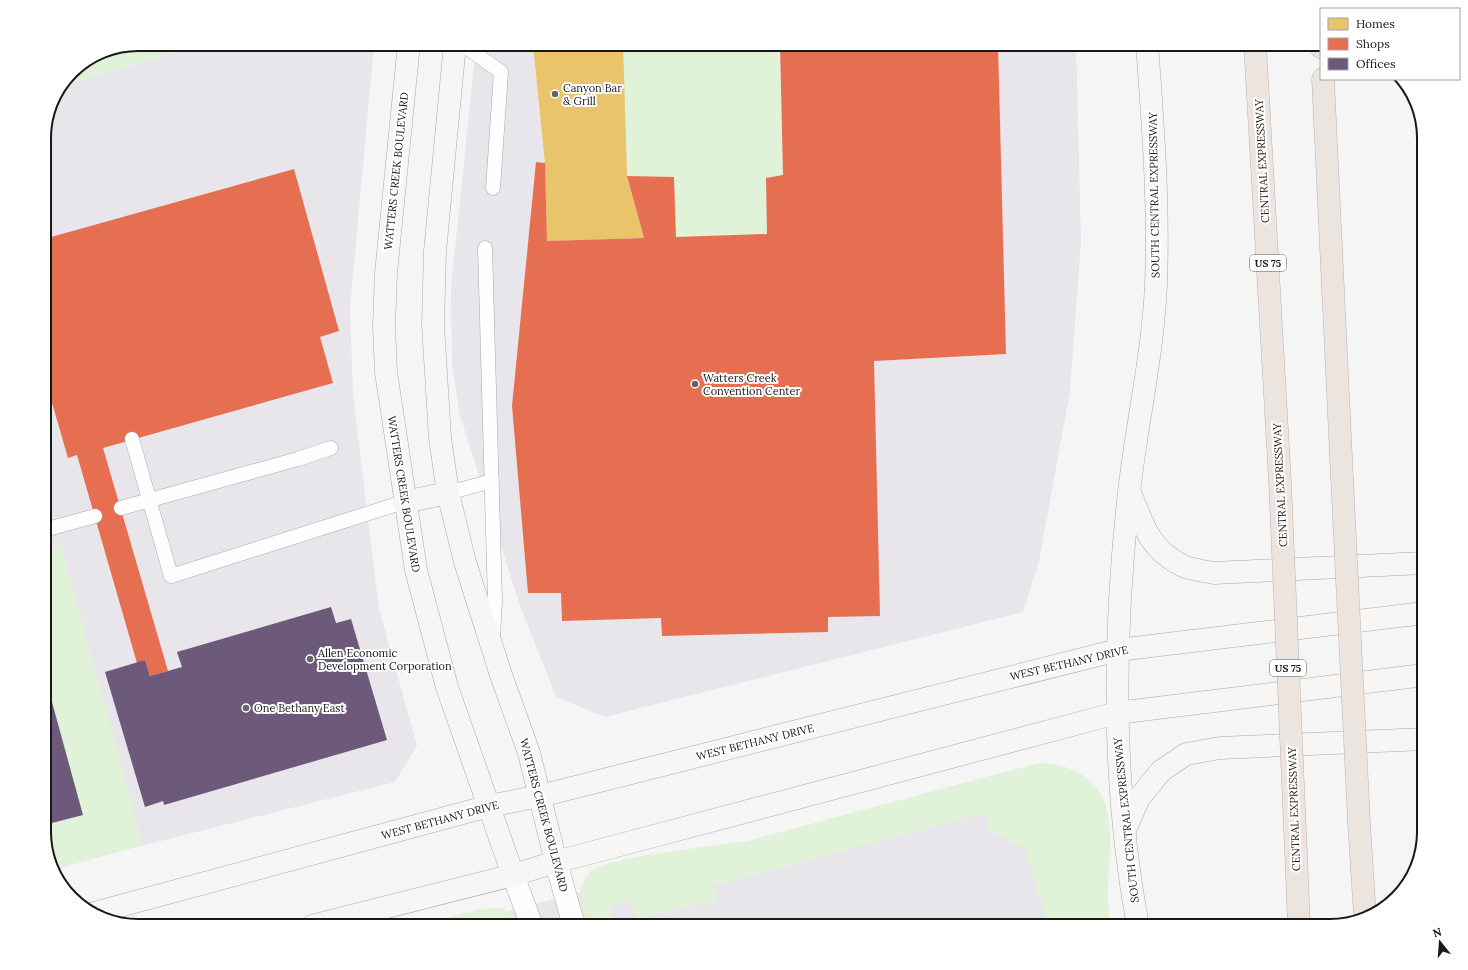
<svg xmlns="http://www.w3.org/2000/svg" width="1468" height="970" viewBox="0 0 1468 970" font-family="Lora,serif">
<rect width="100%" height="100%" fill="#f5f5f6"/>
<!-- built -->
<g fill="#e8e5eb">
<polygon points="202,44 374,44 350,309 353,395 379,609 417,746 395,782 53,868 44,838 44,132 51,102 62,86"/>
<polygon points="476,44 1076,44 1081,242 1070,391 1039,561 1023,612 605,717 556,697 519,603 460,415 452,366 451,289"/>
<polygon points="1063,767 1094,926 450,926"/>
</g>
<!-- green -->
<g fill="#e0f3d9">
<polygon points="138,44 202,44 62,86 72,71 102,51"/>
<polygon points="623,44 780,44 783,175 766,178 767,234 676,237 674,177 627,176"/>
<polygon points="61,545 143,845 54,870 44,838 44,550"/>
<path d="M1038 763C1054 763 1067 766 1081 774 1124 800 1106 861 1108 902 1109 910 1110 918 1111 926H1072L1069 924 1049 926 1025 849C1016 842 994 836 989 829 986 825 985 818 984 813L713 886 717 899 716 904 713 905H693L637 920 631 900 609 907 614 926H586L580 888 590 871 609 863 644 855 747 841Z"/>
<polygon points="500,908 510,912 522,926 417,926 479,909"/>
</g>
<!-- homes -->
<polygon fill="#e9c46a" points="533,44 623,44 627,176 644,238 547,241 545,163"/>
<!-- shops -->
<g fill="#e76f51">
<polygon points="780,44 998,44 1006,354 874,361 880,616 828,617 828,632 662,636 661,618 562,621 561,593 528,593 512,406 536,162 545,163 547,241 644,238 627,176 674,177 676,237 767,234 766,178 783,175"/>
<polygon points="294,169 339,331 320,337 333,383 103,448 168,671 150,676 145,660 137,663 77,455 68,458 44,375 44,239"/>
</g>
<!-- offices -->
<g fill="#6d597a">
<polygon points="331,607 336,623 351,619 387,740 164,805 163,801 145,807 105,672 145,660 150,676 168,671 182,667 177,652"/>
<polygon points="44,673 83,815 44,825"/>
</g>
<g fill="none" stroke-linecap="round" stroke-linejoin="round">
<defs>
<g id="lane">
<polyline points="462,44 501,72 493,188"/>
<polyline points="485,248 495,601 493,636"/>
<polyline points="132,439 171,576 404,502"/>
<polyline points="448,493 492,481"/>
<polyline points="121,508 298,459 331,448"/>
<polyline points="44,530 95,516"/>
</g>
<g id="street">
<polyline points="556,862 574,926"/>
<polyline points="513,875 532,926"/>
</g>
<g id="secondary">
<polyline points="409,44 386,273 384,326 386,372 416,570 447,687 513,875"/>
<polyline points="455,44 435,251 433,325 440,438 448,493 465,562 501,675 529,753 556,862"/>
<path d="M1130 492C1143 525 1149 549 1183 566 1192 570 1204 571 1214 573L1424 563"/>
<polyline points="404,502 448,493"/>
<polyline points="1126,828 1139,798 1161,771 1186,754 1220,748 1424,739"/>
<polyline points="94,913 489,806 540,796 1118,650 1424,613"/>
<polyline points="312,926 513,875 556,862 1117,713 1424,675"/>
<path d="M1138 926C1111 783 1113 636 1129 492 1137 422 1153 354 1156 284 1159 204 1153 124 1147 44"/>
</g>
<g id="highway">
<polyline points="1255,44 1280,482"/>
<polyline points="1321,44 1321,47"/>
<polyline points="1323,79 1342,478"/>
<polyline points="1359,822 1365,917"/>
<polyline points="1296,853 1299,926"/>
</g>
</defs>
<!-- lane casing -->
<use href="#lane" stroke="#a9a9aa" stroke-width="15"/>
<!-- street casing -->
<use href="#street" stroke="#a9a9aa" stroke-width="23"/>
<!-- secondary casing -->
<use href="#secondary" stroke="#a9a9aa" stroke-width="23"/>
<!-- highway casing -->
<use href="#highway" stroke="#bcb4ae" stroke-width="23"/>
<!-- lane -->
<use href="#lane" stroke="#fefefe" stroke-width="14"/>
<!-- street -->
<use href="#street" stroke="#fefefe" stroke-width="22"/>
<!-- secondary -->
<use href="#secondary" stroke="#f8f6f4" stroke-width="22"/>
<!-- highway -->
<use href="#highway" stroke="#ece4de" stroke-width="22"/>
<defs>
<g id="highway-bridge">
<polyline points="1342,478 1359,822"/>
<polyline points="1280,482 1296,853"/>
</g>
</defs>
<!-- highway-bridge casing -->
<use href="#highway-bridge" stroke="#bcb4ae" stroke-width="23" stroke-linecap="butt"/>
<!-- highway-bridge -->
<use href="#highway-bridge" stroke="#ece4de" stroke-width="22"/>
</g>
<!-- markers -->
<g fill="#656566" stroke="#fff" stroke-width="1.5">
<circle cx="555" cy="94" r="4"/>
<circle cx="695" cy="384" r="4"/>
<circle cx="310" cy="659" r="4"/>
<circle cx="246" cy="708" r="4"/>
</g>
<g text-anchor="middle" stroke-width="4" stroke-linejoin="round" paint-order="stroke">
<!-- shield labels -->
<g fill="#fff" stroke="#5d5d5e" stroke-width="1">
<rect x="1250" y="255" width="36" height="16" rx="3"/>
<rect x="1270" y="660" width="36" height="16" rx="3"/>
</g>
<g font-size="10" font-weight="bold" fill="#181819">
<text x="1268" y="267">US 75</text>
<text x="1288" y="672">US 75</text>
</g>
<!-- poi labels -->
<g font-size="11" fill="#181819" stroke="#fff" text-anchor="start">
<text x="563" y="92">Canyon Bar<tspan x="563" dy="13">&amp; Grill</tspan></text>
<text x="703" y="382">Watters Creek<tspan x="703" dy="13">Convention Center</tspan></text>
<text x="318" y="657">Allen Economic<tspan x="318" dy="13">Development Corporation</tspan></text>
<text x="254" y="712">One Bethany East</text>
</g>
<!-- street labels -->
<g font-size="11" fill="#181819" stroke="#fff">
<text transform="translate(1262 161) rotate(-93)" y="4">CENTRAL EXPRESSWAY</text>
<text transform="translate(396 171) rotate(-84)" y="4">WATTERS CREEK BOULEVARD</text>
<text transform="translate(1154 195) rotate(-91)" y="4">SOUTH CENTRAL EXPRESSWAY</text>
<text transform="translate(1280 485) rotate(-93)" y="4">CENTRAL EXPRESSWAY</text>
<text transform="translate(404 494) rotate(81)" y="4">WATTERS CREEK BOULEVARD</text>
<text transform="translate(1069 663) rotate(-13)" y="4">WEST BETHANY DRIVE</text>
<text transform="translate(755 742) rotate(-14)" y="4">WEST BETHANY DRIVE</text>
<text transform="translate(1294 809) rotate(-92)" y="4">CENTRAL EXPRESSWAY</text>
<text transform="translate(544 815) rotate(75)" y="4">WATTERS CREEK BOULEVARD</text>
<text transform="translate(440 820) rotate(-15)" y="4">WEST BETHANY DRIVE</text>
<text transform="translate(1126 820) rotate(-96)" y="4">SOUTH CENTRAL EXPRESSWAY</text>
</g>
</g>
<!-- crop -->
<path d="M0 0H1468V970H0ZM138 51H1330A87 87 0 0 1 1417 138V832A87 87 0 0 1 1330 919H138A87 87 0 0 1 51 832V138A87 87 0 0 1 138 51Z" fill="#fff" fill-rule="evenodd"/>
<path fill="none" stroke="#181819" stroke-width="2" d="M138 51H1330A87 87 0 0 1 1417 138V832A87 87 0 0 1 1330 919H138A87 87 0 0 1 51 832V138A87 87 0 0 1 138 51Z"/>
<!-- legend -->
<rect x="1320" y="8" width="140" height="72" fill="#ffffff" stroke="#a3a3a3"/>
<rect x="1328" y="18" width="20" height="12" fill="#e9c46a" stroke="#a3a3a3"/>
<text x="1356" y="28" font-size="12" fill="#181819">Homes</text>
<rect x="1328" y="38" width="20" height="12" fill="#e76f51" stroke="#a3a3a3"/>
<text x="1356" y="48" font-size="12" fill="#181819">Shops</text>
<rect x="1328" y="58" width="20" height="12" fill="#6d597a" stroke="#a3a3a3"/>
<text x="1356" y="68" font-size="12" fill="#181819">Offices</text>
<!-- north arrow -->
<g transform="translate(1440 942) rotate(343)" stroke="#ffffff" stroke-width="3" paint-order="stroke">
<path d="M0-3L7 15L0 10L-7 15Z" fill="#181819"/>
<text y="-6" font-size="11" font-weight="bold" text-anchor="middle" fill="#181819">N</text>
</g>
</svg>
